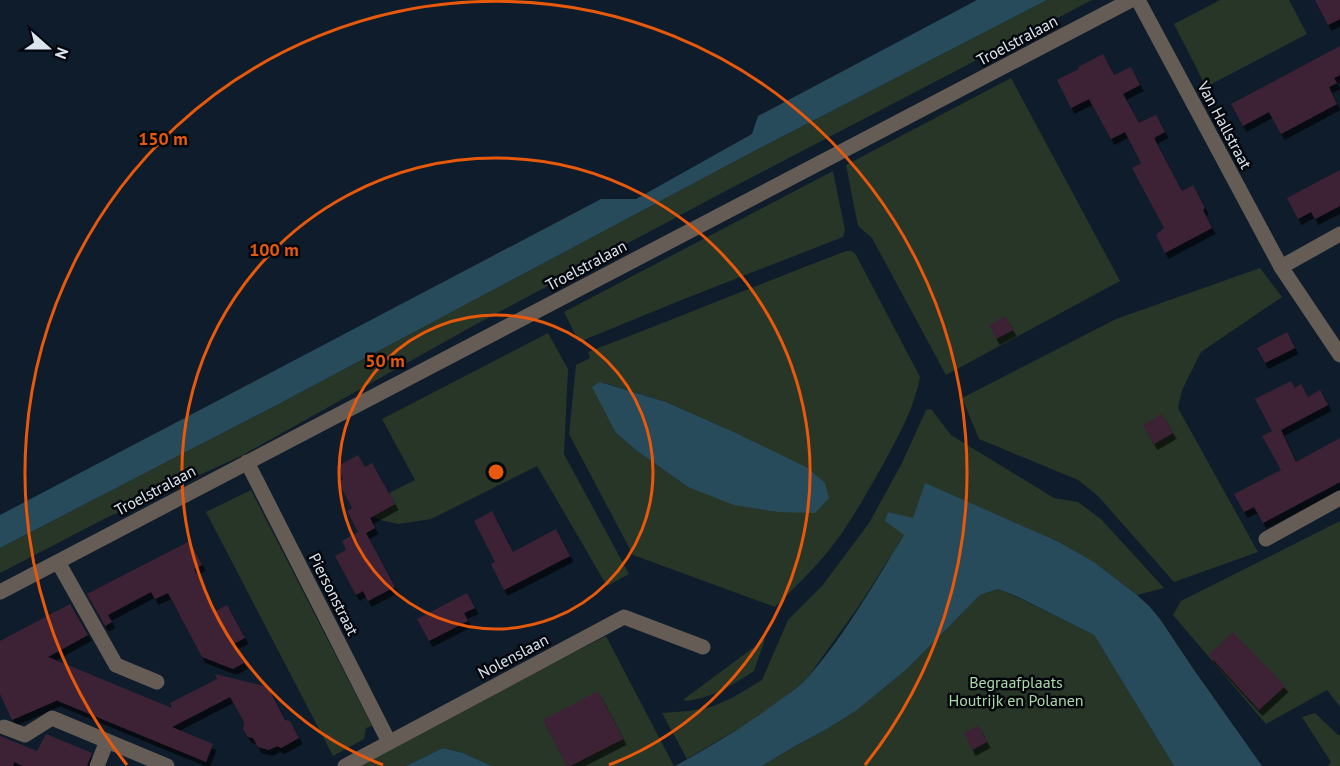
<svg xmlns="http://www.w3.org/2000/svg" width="1340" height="766" viewBox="0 0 1340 766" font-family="'PT Sans',sans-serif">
<defs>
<filter id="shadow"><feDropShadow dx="3.5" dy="6" stdDeviation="0" flood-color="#0009"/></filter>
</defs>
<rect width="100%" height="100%" fill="#0e1c2b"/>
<!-- green -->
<g fill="#283628" fill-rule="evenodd">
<polygon points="1047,0 1092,0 718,195 471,327 241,456 106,518 0,573 0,548 275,406 760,148"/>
<polygon points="1220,0 1289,0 1307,34 1206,87 1174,24"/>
<polygon points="1011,78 1120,281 946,375 872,238 858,226 846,165"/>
<polygon points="833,171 845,230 843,237 679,301 579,342 564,312"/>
<path d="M846 251H852L856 255 920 377C915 406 899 435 885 461 867 493 849 526 826 554 810 573 792 590 775 607L633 555 569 434 576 365 590 358 588 352C674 319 760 284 846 251ZM601 382 666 402 727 429 688 487 637 451 616 433Z"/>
<polygon points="1260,268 1282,297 1201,352 1182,390 1178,408 1258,552 1174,582 1098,496 1078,480 979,439 962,398 1116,319"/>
<polygon points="548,333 568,369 564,454 629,574 607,586 537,466 431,519 399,524 384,521 365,514 359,508 415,480 382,419"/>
<polygon points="931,409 951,435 1054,498 1078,502 1101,519 1164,588 1137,595 1094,562 1059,542 925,484 913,519 889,512 904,535 859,606 808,677 795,689 760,716 687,759 662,713 689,711 711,707 732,698 762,680 788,620 822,586 869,523 902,463 926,410"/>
<polygon points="251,490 372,726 366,728 364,739 333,756 206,512"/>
<polygon points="1340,521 1340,707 1327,690 1266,724 1173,615 1181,601"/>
<polygon points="998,589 1015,596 1094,635 1174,766 762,766 795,746 827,729 857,710 907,669 980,595"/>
<polygon points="606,636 674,766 492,766 463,753 443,748 406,766 354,766"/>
<path d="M765 639 754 671C731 686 712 698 685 701L684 699Z"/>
<polygon points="1315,713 1338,735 1340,735 1340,766 1328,766 1331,762 1302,717"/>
</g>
<!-- water -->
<g fill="#274b5b">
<polygon points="977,0 1047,0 760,148 275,406 0,548 0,515 601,199 636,199 752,134 758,116"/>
<polygon points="600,382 666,402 727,429 806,467 825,483 829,498 815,513 778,512 734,505 688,487 637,451 616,433 592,387"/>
<path d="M925 483 1059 542 1094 562 1137 595 1149 606 1160 619 1192 667 1262 766H1174L1094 635 1016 596 998 589 980 595 907 669 857 710 827 729 795 746 762 766H675C711 746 747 725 780 700 790 693 800 686 809 676 846 634 874 583 904 535L885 521 888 512 913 518Z"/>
<polygon points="443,748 463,753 492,766 406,766"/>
</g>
<!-- building -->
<g fill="#3d2235" filter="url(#shadow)">
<polygon points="1315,0 1340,0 1340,19 1328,25"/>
<polygon points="1340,46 1340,75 1334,78 1337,83 1329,87 1337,104 1281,134 1269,112 1243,126 1231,104"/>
<polygon points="1103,54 1114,75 1131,67 1140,85 1123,94 1139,123 1156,115 1165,132 1154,138 1182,191 1193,185 1205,208 1203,210 1212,228 1165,253 1156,235 1164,228 1132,168 1141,163 1125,132 1111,139 1089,99 1071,108 1057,80 1079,69 1078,67"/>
<polygon points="1340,170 1340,206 1315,219 1311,212 1298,219 1287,198"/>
<polygon points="1005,316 1013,330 996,339 989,325"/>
<polygon points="1287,332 1295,348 1265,363 1257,348"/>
<polygon points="1291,381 1295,388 1301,384 1308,397 1320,390 1328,405 1281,430 1296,462 1340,438 1340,482 1263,523 1254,507 1244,512 1234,494 1281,470 1262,436 1272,431 1255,399"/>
<polygon points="1162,414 1173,433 1154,444 1143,425"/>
<polygon points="358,455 365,467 372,463 395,504 370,518 375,528 366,533 395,587 368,601 363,591 356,595 335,556 346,550 342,541 358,532 347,511 352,508 338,482 343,479 336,467"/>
<polygon points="492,511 513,552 556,529 570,556 504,590 491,564 495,562 474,521"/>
<polygon points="190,541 202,565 194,569 216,611 227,605 245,638 233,644 244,663 233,669 202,657 168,593 155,599 151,592 134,601 108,615 112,622 105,626 87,594"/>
<polygon points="467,593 475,608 464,613 468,621 429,641 417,619"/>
<polygon points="70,604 88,635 48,657 172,708 170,703 217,679 215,674 272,688 271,693 285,720 290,721 299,738 281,748 277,746 269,750 258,747 253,738 248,737 243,729 244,722 230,697 172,727 213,744 206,762 58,701 58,700 12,720 0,694 0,641"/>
<polygon points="1233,632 1285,686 1259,710 1209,655"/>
<polygon points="598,691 623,739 570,766 567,766 543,720"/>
<polygon points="978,725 987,742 972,750 964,733"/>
<polygon points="46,734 92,753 87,766 23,766 14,762 13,766 0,766 0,736 37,751"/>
</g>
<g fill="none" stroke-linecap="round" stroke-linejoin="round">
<!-- minor -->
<g stroke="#645c55" stroke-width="15">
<polyline points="1138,0 1281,267 1340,355"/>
<polyline points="1281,267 1340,234"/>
<polyline points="247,462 389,742"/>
<polyline points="1266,539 1340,498"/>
<polyline points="58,562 116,665 157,682"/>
<polyline points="0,592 1131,0"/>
<polyline points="4,727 25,735 52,718 167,766"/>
<polyline points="97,766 107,741"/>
<polyline points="345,766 624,617 703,647"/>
</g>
</g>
<!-- distance rings -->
<g fill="none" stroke="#e8590c" stroke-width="3">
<circle cx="496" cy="472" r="157"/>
<path d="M383 765A314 314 0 1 1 609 765"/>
<path d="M127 765A471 471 0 1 1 865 765"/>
</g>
<g text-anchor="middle" stroke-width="5" stroke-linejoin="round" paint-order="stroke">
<!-- street labels -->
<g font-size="16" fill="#dce5ef" stroke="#03070c">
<text transform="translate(1017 40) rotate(-28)" y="6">Troelstralaan</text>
<text transform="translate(1225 125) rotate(62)" y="6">Van Hallstraat</text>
<text transform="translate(586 265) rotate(-28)" y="6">Troelstralaan</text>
<text transform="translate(155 490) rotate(-28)" y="6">Troelstralaan</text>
<text transform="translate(334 594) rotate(63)" y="6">Piersonstraat</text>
<text transform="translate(513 656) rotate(-28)" y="6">Nolenslaan</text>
</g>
<!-- park labels -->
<g font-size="16" fill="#abd9ab" stroke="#03070c">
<text x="1016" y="688">Begraafplaats<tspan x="1016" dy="18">Houtrijk en Polanen</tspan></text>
</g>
</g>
<circle cx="496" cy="472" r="9" fill="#e8590c" stroke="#03070c" stroke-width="3"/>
<g font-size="18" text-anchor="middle" font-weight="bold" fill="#e8590c" stroke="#03070c" stroke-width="5" stroke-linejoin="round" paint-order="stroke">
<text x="163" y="145">150 m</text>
<text x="274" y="256">100 m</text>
<text x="385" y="367">50 m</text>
</g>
<!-- north arrow -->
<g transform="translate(48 48) rotate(111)" stroke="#03070c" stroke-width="4.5" paint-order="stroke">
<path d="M0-4.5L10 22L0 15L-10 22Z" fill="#dce5ef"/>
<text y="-9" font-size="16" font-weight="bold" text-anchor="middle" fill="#dce5ef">N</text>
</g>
</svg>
